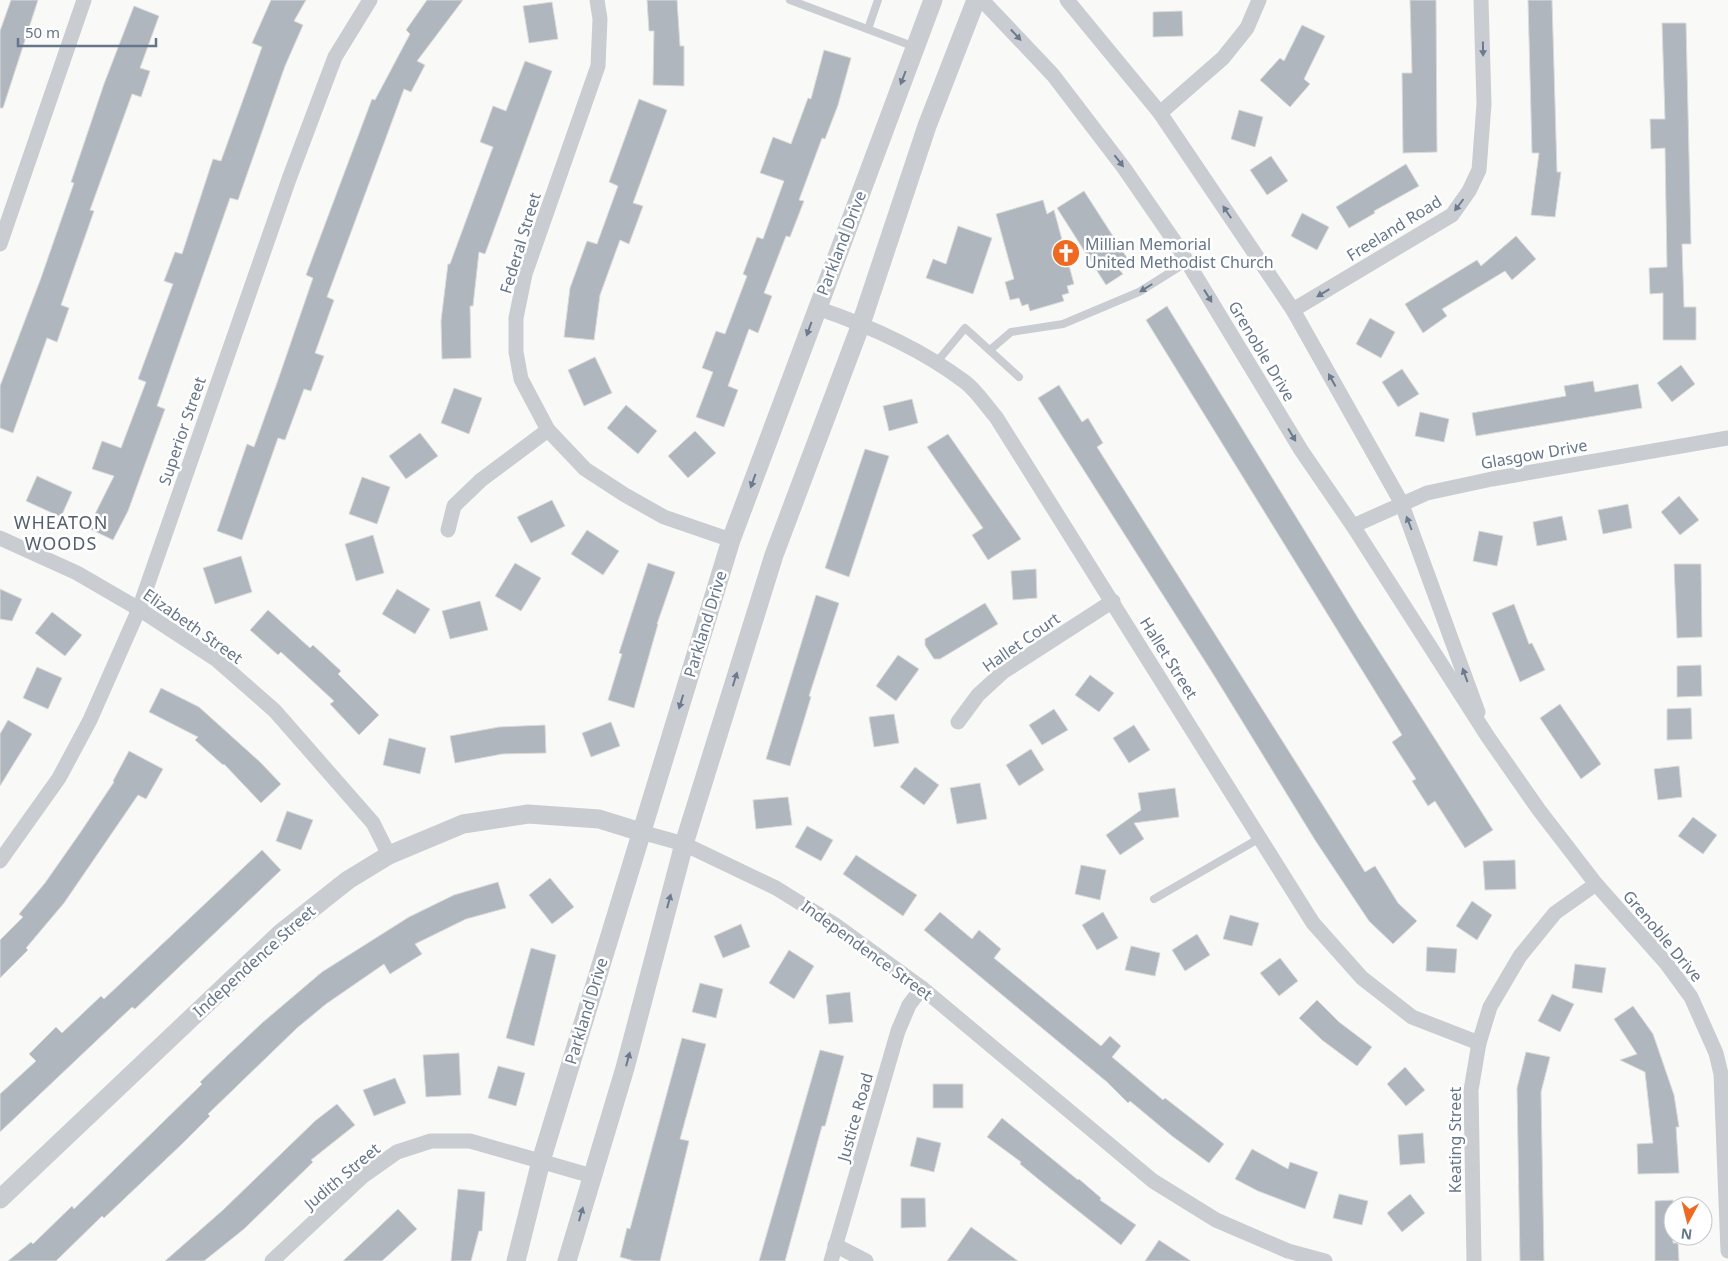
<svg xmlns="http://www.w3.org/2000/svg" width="1728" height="1261" viewBox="0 0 1728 1261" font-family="'Noto Sans',sans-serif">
<rect width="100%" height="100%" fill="#f9f9f7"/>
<!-- building -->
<g fill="#afb6be" stroke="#dbdbd9">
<polygon points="11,0 38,0 3,108 0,108 0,31"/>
<polygon points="271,0 306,0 294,21 303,25 285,66 238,200 230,198 157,406 165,409 128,511 113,540 88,528 114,476 92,469 102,441 121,448 146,382 138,379 173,284 164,281 175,252 182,254 213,159 221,161 262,47 252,43"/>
<polygon points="427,0 463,0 417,61 425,65 411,92 404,89 327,297 334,300 315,353 324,356 311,391 304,389 285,440 278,438 242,540 217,531 247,444 254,447 278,380 313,278 306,275 372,99 375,100 410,34 406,30"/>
<polygon points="647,0 677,0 680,46 684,46 684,86 653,85 654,31 649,31"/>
<polygon points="1410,0 1436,0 1437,152 1403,153 1402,73 1412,73"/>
<polygon points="1528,0 1552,0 1557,172 1561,172 1555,217 1531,215 1539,153 1532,153"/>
<polygon points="552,2 558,39 529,43 523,6"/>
<polygon points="134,6 159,16 140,68 150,71 141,97 132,94 90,210 94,211 61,305 69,308 57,342 47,338 13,433 0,428 0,386 41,278 74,183 71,182 104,84"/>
<polygon points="1182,11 1183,36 1153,37 1153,12"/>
<polygon points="1662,23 1686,23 1691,244 1682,244 1684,307 1696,307 1696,340 1663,340 1663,293 1650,294 1649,268 1667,267 1665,148 1651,149 1650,119 1665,119"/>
<polygon points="1302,25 1325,36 1304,79 1310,84 1290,107 1260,80 1280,58 1284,61"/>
<polygon points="824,50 851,58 838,105 825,139 822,138 799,200 804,201 790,237 786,236 764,293 772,296 758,333 749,329 728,386 738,390 724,427 696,417 713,372 702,368 716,331 725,334 747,276 743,274 757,237 763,239 784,181 760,173 773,137 791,144 808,98 811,99"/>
<polygon points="525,61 552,71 485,254 479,252 473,306 470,306 471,358 442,359 441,321 448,264 450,264 493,147 480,142 493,106 506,111"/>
<polygon points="639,99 667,110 633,203 643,206 629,244 620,240 600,295 594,340 564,337 570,288 587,241 597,244 618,186 609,182"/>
<polygon points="1239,110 1263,117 1255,147 1231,139"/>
<polygon points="1271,156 1288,181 1267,195 1250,170"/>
<polygon points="1406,164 1419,186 1374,211 1375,213 1349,228 1336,207"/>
<polygon points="1084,191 1129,261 1118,268 1123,274 1106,285 1057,208"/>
<polygon points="1043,200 1047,214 1054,210 1074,284 1067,286 1069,293 1062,295 1064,301 1030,311 1028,304 1022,306 1019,298 1010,300 1005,282 1014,279 996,214"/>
<polygon points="1302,213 1329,227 1317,250 1291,236"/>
<polygon points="958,226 992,238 973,294 926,278 933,259 946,264"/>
<polygon points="1516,236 1536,259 1512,280 1505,271 1442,309 1447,316 1423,333 1405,304 1477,260 1481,266"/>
<polygon points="1167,306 1358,618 1493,830 1465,848 1435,801 1428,806 1412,781 1416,779 1392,742 1402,735 1146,320"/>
<polygon points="1370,318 1395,332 1381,358 1356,344"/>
<polygon points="595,357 612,393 584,406 568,370"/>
<polygon points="1681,365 1695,384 1672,402 1657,383"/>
<polygon points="1402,369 1419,394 1398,407 1382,382"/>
<polygon points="1593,381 1595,392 1638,384 1642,408 1476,436 1472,413 1566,396 1564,386"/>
<polygon points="1059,385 1082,422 1088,418 1103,443 1097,447 1365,872 1375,866 1398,903 1417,921 1393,944 1369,921 1315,840 1215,677 1038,398"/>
<polygon points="454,388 482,398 469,434 441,423"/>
<polygon points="912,399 918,423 889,431 883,406"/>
<polygon points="626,405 657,431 638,454 607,428"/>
<polygon points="1420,412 1449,419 1444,442 1415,436"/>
<polygon points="695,431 716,453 688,478 668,456"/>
<polygon points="420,433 438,456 406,479 389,456"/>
<polygon points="948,434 1021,539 988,560 972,535 983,528 927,447"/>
<polygon points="865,449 889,456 849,577 825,568"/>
<polygon points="37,476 72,492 61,517 26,501"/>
<polygon points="362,477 390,487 377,524 349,514"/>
<polygon points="1679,496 1699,520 1680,535 1661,512"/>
<polygon points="552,500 565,526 531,543 517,517"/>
<polygon points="1628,504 1632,528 1603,534 1598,510"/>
<polygon points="1562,516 1567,540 1537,546 1533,522"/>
<polygon points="587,530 619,551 603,575 571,554"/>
<polygon points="1479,531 1503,536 1497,566 1473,561"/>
<polygon points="373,535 384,573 356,581 345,544"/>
<polygon points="241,556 252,592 215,604 203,568"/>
<polygon points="515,563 541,578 521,611 495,596"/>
<polygon points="648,563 675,572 657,624 658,624 634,708 608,700 622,654 619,653"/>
<polygon points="1674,564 1701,564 1702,637 1677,638"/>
<polygon points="1036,569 1037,598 1013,600 1011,571"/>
<polygon points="0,589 22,599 12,621 0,619"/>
<polygon points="397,589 430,609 415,634 382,614"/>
<polygon points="816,595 839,603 809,696 811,697 790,766 766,759"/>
<polygon points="480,601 488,630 450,639 442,611"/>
<polygon points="985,603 998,624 940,659 934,659 925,645 925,639"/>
<polygon points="1514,604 1529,644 1532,643 1545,670 1520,682 1492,613"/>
<polygon points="268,610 310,648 313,645 341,671 338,674 379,715 359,735 330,704 334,701 281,652 278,655 250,630"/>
<polygon points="52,612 82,635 65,656 35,633"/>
<polygon points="898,655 919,669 896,701 876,686"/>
<polygon points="1701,665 1702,696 1677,697 1677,666"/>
<polygon points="37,667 62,678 48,709 23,698"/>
<polygon points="1090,675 1114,693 1099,712 1075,695"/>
<polygon points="161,688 199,707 260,762 281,784 261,803 224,764 223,765 195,740 198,737 149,712"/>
<polygon points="1560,704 1601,764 1581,779 1540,718"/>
<polygon points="1691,708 1692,739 1667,740 1667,709"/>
<polygon points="1054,709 1068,730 1042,745 1029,725"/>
<polygon points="894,714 899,743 874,747 869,717"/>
<polygon points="8,720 32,734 0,786 0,734"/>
<polygon points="611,722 620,746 591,757 582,733"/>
<polygon points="545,725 546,753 502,754 455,763 450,736 499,727"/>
<polygon points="1134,725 1150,750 1129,763 1113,738"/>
<polygon points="389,738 426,748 420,774 383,765"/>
<polygon points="1031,749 1044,770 1019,786 1006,765"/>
<polygon points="129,751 163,769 146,799 138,795 64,903 26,948 28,950 0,978 0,940 23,917 19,914 45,883 80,833 114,782 113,781"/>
<polygon points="1679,766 1682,797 1658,800 1654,769"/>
<polygon points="915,767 939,785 924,805 900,787"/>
<polygon points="980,783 987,819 957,824 950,788"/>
<polygon points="1175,788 1179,817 1134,823 1144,839 1120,855 1106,835 1141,810 1138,793"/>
<polygon points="788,797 792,825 756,829 753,800"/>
<polygon points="287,811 313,820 301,850 276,841"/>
<polygon points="1693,817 1717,835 1703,854 1678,836"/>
<polygon points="807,826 833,840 821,861 795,847"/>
<polygon points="262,850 281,870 135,1009 132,1007 0,1132 0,1094 36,1061 29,1054 56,1027 62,1033 101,996 104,999"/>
<polygon points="856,855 917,895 903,916 843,874"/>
<polygon points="1515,860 1516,889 1485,890 1483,861"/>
<polygon points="1081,865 1106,870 1100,900 1075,894"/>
<polygon points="550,878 574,907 552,924 529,895"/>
<polygon points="498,882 506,908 466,919 415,944 422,954 390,974 384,964 326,1004 297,1028 208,1114 210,1116 183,1143 104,1218 102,1216 56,1261 8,1261 31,1242 33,1244 72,1206 74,1209 202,1084 200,1082 227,1056 262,1023 322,972 409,917 454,895"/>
<polygon points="1472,901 1492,915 1477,940 1456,926"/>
<polygon points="940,912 972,939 979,930 1001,949 994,958 1101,1046 1110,1036 1121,1046 1112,1057 1163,1100 1165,1098 1224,1144 1209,1163 1172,1136 1130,1101 1128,1103 1107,1082 924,930"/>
<polygon points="1103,912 1118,938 1097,950 1082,925"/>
<polygon points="1230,915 1259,923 1252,946 1223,939"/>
<polygon points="741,924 750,947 723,958 714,936"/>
<polygon points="1197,934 1210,955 1185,971 1172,950"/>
<polygon points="1131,946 1160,953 1155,976 1125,970"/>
<polygon points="1427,947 1457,949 1455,973 1426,971"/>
<polygon points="531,948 556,955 534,1046 506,1038"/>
<polygon points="789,950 814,966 794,999 769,983"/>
<polygon points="1280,958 1298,981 1279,996 1260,973"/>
<polygon points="1575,964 1606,968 1602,993 1572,988"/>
<polygon points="700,983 723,989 716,1018 692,1012"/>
<polygon points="850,992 853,1022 829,1024 826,995"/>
<polygon points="1552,994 1574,1004 1560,1032 1538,1021"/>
<polygon points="1317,1000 1339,1022 1372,1047 1357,1066 1322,1040 1299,1018"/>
<polygon points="1633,1006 1653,1034 1674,1095 1679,1127 1676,1127 1679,1173 1638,1174 1637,1144 1653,1143 1645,1072 1620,1060 1637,1054 1614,1019"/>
<polygon points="682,1038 706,1044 680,1139 689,1141 660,1261 634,1261 620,1257 627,1228 630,1229"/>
<polygon points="820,1050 844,1056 825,1126 822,1126 785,1261 759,1261"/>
<polygon points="1526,1052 1550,1057 1541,1092 1544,1261 1520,1261 1517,1088"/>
<polygon points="459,1053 461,1095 426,1097 423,1055"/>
<polygon points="498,1066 525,1073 516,1106 488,1098"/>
<polygon points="1405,1067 1425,1090 1406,1106 1387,1084"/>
<polygon points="395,1078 406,1103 374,1116 363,1090"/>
<rect x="933" y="1084" width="30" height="24"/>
<polygon points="337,1104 355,1125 311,1160 313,1162 244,1229 204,1261 165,1261 223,1210 315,1121"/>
<polygon points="1002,1118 1078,1180 1079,1179 1101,1198 1100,1200 1136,1225 1121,1245 1043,1183 1020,1164 1021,1162 987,1137"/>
<polygon points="1423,1133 1425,1163 1400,1165 1398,1135"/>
<polygon points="917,1137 941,1143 934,1172 910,1166"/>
<polygon points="1252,1149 1288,1169 1290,1162 1318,1172 1305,1209 1258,1191 1235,1179"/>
<polygon points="458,1189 485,1192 482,1231 479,1231 471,1261 451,1261"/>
<polygon points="1339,1194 1368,1201 1362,1225 1333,1218"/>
<polygon points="1410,1194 1425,1213 1402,1232 1387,1213"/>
<polygon points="901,1198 925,1198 926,1227 901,1228"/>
<polygon points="1673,1200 1673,1243 1678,1243 1679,1261 1655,1261 1655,1201"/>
<polygon points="398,1209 417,1229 382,1261 343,1261"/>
<polygon points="971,1227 1018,1261 947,1261"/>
<polygon points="1159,1240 1191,1261 1145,1261"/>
</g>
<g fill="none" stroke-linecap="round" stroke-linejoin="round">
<!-- service -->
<g stroke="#c9ccd0" stroke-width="8">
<polyline points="790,0 915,47"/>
<polyline points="868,29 878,0"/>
<polyline points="990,350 1011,332 1063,324 1139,292 1187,262"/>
<polyline points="936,363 965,328 1019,377"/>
<polyline points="1154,899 1260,838"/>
</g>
<!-- minor -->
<g stroke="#c9ccd0" stroke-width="15">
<polyline points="597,0 600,19 598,66 525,274 516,318 516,352 521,379 548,430 585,469 625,495 664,517 731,540"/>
<polyline points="982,0 1053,75 1124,168 1177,245 1301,450 1353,526 1488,737 1539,810 1596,884 1666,963 1691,997 1716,1053 1721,1074 1728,1251"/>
<polyline points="1067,0 1160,113 1293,310 1401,502 1478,712"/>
<polyline points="1160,113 1223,58 1247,28 1259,0"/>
<polyline points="0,244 84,0"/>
<path d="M817 308C870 326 920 348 965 382 977 391 986 406 996 417L1313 923 1362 978 1412 1017 1479 1043"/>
<polyline points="1293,310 1452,215 1469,191 1479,170 1484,104 1481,0"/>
<polyline points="1353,526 1427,493 1492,479 1728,438"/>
<polyline points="448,530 454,506 481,480 548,430"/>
<polyline points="0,538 77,573 139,609 217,660 275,711 373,823 389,855"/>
<polyline points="958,722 978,695 1003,672 1113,601"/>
<polyline points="641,832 684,844 776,888 834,924 922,988 1153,1181 1216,1220 1288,1251 1325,1261"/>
<polyline points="0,861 59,778 90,720 139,609 289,179 335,57 370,0"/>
<polyline points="835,1245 866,1261"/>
<polyline points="272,1261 363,1176 397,1152 431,1141 470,1141 592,1176"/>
<polyline points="831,1261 898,1031 909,1005 922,988"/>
<polyline points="1474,1261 1471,1090 1479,1043 1490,1007 1520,956 1555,913 1596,884"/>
</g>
<!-- tertiary -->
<g stroke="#c9ccd0" stroke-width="19">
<polyline points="0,1199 281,933 348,880 389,855 463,824 528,814 599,819 641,832"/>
<polyline points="516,1261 541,1161 731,540 933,0"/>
<polyline points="567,1261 625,1068 684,844 774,555 861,324 927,126 976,0"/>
</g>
</g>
<!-- one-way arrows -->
<defs><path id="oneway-solid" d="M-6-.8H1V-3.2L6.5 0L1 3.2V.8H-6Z" transform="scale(1.25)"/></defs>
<g fill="#6b7a8e">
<use href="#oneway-solid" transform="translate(1016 35) rotate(47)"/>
<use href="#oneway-solid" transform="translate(1483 49) rotate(89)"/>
<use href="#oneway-solid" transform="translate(903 78) rotate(111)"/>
<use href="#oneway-solid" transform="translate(1119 161) rotate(52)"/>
<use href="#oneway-solid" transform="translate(1459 205) rotate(127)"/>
<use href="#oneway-solid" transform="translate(1227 212) rotate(-124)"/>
<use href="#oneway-solid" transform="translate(1146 288) rotate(148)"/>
<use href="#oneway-solid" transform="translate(1323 293) rotate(149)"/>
<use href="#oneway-solid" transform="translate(1208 296) rotate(58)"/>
<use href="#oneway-solid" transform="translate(809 329) rotate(110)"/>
<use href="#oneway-solid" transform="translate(1332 380) rotate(-119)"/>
<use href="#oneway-solid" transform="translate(1292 435) rotate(59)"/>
<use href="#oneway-solid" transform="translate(753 481) rotate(110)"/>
<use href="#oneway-solid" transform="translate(1409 523) rotate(-111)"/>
<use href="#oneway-solid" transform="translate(1465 675) rotate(-110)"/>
<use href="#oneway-solid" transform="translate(735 679) rotate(-73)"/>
<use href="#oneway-solid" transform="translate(681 702) rotate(107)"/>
<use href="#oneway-solid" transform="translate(669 901) rotate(-75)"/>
<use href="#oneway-solid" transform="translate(628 1059) rotate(-75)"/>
<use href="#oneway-solid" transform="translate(581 1214) rotate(-74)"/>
</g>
<!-- icons -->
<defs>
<symbol id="church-disc" viewBox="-11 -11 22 22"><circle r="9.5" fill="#ee6921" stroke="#fff"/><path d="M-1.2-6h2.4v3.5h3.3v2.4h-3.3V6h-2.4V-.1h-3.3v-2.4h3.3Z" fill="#fff"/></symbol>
</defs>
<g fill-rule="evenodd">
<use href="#church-disc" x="1050" y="237" width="32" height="32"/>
</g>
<g text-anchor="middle" stroke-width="5" stroke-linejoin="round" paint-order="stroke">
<!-- street labels -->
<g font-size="16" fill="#66768a" stroke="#fff">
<text transform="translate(1394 228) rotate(-32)" y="6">Freeland Road</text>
<text transform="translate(520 243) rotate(-73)" y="6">Federal Street</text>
<text transform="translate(841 243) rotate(-69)" y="6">Parkland Drive</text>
<text transform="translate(1262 351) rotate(59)" y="6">Grenoble Drive</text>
<text transform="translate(182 431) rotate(-71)" y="6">Superior Street</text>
<text transform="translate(1534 454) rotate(-10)" y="6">Glasgow Drive</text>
<text transform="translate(705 624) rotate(-73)" y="6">Parkland Drive</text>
<text transform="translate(193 626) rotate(35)" y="6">Elizabeth Street</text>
<text transform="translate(1021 642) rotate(-35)" y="6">Hallet Court</text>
<text transform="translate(1169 658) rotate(58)" y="6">Hallet Street</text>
<text transform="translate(1663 936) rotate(50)" y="6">Grenoble Drive</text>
<text transform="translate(867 950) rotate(36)" y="6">Independence Street</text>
<text transform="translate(254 961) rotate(-42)" y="6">Independence Street</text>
<text transform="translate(586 1011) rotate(-73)" y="6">Parkland Drive</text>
<text transform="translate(855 1117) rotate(-74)" y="6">Justice Road</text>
<text transform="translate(1455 1140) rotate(-90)" y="6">Keating Street</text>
<text transform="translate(342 1176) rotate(-40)" y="6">Judith Street</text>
</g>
<!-- poi labels -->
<g font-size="16" fill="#66768a" stroke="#fff" text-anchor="start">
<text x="1085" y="250">Millian Memorial<tspan x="1085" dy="18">United Methodist Church</tspan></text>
</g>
<!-- neighbourhood labels -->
<g font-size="18" letter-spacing="1" fill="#55606e" stroke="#fff">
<text x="61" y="529">WHEATON<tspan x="61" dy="21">WOODS</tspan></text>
</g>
</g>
<!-- north arrow -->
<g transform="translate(1688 1221) rotate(187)"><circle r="24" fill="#ffffff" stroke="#c2c8d0"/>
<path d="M0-4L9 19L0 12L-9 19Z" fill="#ee6921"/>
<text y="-8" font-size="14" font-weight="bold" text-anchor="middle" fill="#66768a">N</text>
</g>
<!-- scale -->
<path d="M18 38v8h138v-8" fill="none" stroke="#66768a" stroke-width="2.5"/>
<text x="25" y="38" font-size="15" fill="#66768a" stroke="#ffffff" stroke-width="4" paint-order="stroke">50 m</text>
</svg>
